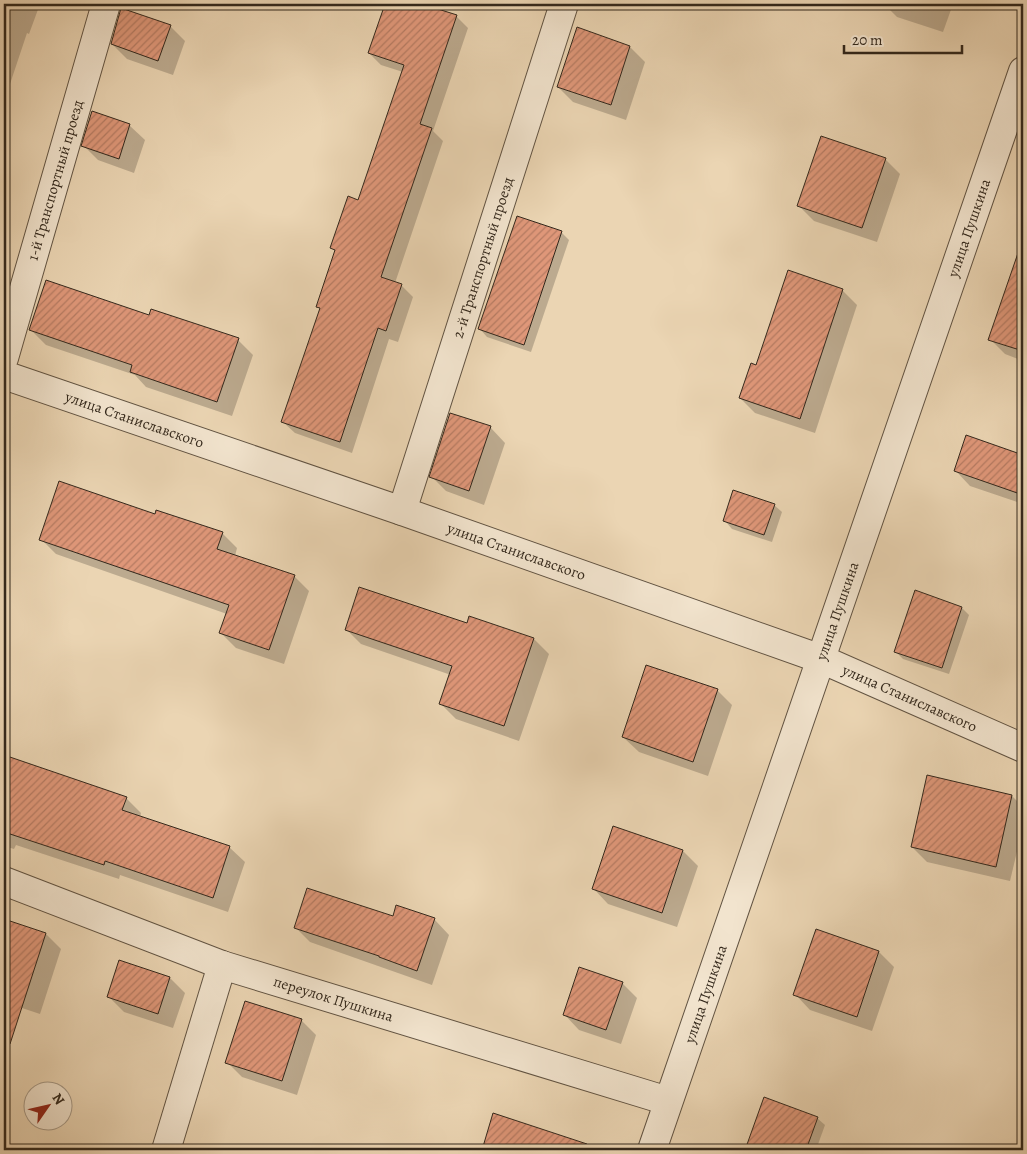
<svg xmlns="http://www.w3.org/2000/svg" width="1027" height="1154" viewBox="0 0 1027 1154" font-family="Alegreya,serif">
<defs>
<pattern id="building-hatch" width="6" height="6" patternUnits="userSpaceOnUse" patternTransform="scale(1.25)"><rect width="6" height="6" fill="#df9779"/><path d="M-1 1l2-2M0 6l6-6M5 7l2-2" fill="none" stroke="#b57b62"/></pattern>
</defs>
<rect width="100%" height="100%" fill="#ebd5b3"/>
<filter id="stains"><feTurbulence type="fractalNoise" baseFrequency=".004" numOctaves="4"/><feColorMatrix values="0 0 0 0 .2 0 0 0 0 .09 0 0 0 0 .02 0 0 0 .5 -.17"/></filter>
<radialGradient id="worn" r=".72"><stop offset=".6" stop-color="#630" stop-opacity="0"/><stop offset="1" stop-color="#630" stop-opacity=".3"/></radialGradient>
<!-- shadow -->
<g fill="#0003">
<polygon points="4,4 40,4 29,34 27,33 4,102"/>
<polygon points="386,4 418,4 456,16 468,28 433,131 443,141 395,283 401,285 413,297 398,342 389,339 352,453 295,433 283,422 321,310 317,306 336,252 332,248 359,201 403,72 381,65 369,53"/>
<polygon points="884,4 953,4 943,32 897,17"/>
<polygon points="170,26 185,41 173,75 127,59 112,44"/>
<polygon points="578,29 630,47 645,62 626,120 573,102 558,87"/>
<polygon points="129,125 145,140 134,173 98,160 83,145"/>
<polygon points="885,159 900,174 877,242 814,221 799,206"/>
<polygon points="561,232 569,240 531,352 487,337 480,329"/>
<polygon points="842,290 857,305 815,433 755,413 740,398 757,367"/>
<polygon points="1001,306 1023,313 1023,361 1005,354 990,339"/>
<polygon points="150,316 238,340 253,355 232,416 146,387 135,375 46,345 31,330"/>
<polygon points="490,427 505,443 484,505 446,491 431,476"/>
<polygon points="967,437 1023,456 1023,504 970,486 955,470"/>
<polygon points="774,505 782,512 772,542 732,529 725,521"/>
<polygon points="156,515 222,533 237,548 235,556 294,576 309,591 284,664 236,648 221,633 227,614 56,554 41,539"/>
<polygon points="962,608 969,615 949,674 903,659 895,651"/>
<polygon points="470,618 534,639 549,654 519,741 456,719 441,704 451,675 361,644 346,629 467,625"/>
<polygon points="717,690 732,705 708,776 639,752 623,737"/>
<polygon points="4,756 126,798 141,813 140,817 229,847 245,862 228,912 120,875 119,879 16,845 14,849 4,846"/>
<polygon points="1012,796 1023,807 1023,826 1010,881 927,862 912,847"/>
<polygon points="613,828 683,851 698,866 677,927 608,904 593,888"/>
<polygon points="393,918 434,919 449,935 432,985 310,942 295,927"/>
<polygon points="4,921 46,934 61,949 40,1014 4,1002"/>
<polygon points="817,931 879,952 894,967 872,1031 810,1010 795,994"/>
<polygon points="120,962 170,978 185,993 173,1028 124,1012 109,997"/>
<polygon points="622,983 637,998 621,1044 579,1030 564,1014"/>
<polygon points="301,1020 316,1035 297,1095 242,1077 227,1062"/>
<polygon points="765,1099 817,1118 825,1125 816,1150 747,1150"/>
<polygon points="494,1115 576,1142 584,1150 483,1150"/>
</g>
<!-- building -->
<g fill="url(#building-hatch)" stroke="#33281c">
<polygon points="385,4 422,4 457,15 420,124 432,128 381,277 402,284 386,331 378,328 340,442 281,422 320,308 316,307 335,250 330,248 348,196 358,200 404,65 368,53"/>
<polygon points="121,8 171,25 158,61 111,44"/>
<polygon points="577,27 630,46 611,105 557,87"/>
<polygon points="92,111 130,124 119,159 81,146"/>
<polygon points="821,136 886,158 862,228 797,206"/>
<polygon points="517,216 562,231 524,345 478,329"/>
<polygon points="1018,253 1023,254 1023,351 988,340"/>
<polygon points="788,270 843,289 800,419 739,398 751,363 756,365"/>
<polygon points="46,280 149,315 151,309 239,338 217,402 130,372 132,365 29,330"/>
<polygon points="450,413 491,426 469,491 429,477"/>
<polygon points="966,435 1023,455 1023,495 954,471"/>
<polygon points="59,481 155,514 156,510 223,532 217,549 295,575 269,650 219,633 229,605 39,540"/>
<polygon points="733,490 775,504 764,535 723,521"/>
<polygon points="359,587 467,623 469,616 534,638 504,726 439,704 452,666 345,630"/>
<polygon points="915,590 962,607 942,668 894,652"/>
<polygon points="646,665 718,689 693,762 622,737"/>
<polygon points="4,755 127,797 122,810 230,846 213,898 105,861 104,865 4,832"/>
<polygon points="927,775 1012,795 996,867 911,847"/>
<polygon points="613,826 683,850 662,913 592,889"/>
<polygon points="307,888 393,916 396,905 435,918 417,971 379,957 379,956 294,928"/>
<polygon points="4,919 46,933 10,1044 4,1043"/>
<polygon points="816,929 879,951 857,1017 793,995"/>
<polygon points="119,960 170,977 158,1014 107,997"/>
<polygon points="579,967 623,982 606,1030 563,1015"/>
<polygon points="245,1001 302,1019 282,1081 225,1063"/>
<polygon points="764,1097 818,1117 806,1150 745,1150"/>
<polygon points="493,1113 587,1144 586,1150 482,1150"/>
</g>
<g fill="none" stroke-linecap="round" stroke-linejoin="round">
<defs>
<g id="minor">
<path id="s1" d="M4 358 106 4"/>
<path id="s2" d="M4 375 402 511 821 659 1023 748"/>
<path id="s3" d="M402 511 564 4"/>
<path id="s4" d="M4 881 222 965 668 1101"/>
<polyline points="166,1150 222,965"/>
<path id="s5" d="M652 1150 1023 71"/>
</g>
</defs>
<!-- minor casing -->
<use href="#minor" stroke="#615342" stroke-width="30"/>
<!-- minor -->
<use href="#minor" stroke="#f2e4ce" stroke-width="28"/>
</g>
<g text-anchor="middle" stroke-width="5" stroke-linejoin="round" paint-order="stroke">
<!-- street labels -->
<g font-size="15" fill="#33281c" stroke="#f2e4ce">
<text dy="5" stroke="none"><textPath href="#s1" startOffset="185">1-й Транспортный проезд</textPath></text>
<text dy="5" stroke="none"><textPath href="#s5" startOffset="975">улица Пушкина</textPath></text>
<text dy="5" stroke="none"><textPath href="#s3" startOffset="266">2-й Транспортный проезд</textPath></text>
<text dy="5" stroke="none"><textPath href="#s2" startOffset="138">улица Станиславского</textPath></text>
<text dy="5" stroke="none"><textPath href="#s2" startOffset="542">улица Станиславского</textPath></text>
<text dy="5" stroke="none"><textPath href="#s5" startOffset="570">улица Пушкина</textPath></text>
<text dy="5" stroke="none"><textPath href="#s2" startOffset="962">улица Станиславского</textPath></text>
<text dy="5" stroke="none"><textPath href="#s5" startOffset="165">улица Пушкина</textPath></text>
<text dy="5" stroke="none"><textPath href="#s4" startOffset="350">переулок Пушкина</textPath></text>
</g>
</g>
<!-- margin -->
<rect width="1027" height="1154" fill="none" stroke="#ebd5b3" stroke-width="20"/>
<rect x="5" y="5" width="1017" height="1144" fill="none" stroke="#33281c" stroke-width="2.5"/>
<rect x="10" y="10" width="1007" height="1134" fill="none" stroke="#33281c"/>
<!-- north arrow -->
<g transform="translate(48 1106) rotate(56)"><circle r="24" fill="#f2e4ce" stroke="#a69987"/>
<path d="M0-4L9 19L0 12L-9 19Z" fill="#8f2418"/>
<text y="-8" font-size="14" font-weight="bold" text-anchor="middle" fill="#33281c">N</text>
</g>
<!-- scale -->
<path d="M844 45v8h118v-8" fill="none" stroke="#33281c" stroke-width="2.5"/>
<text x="852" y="45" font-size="15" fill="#33281c" stroke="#f2e4ce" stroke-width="4" paint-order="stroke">20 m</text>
<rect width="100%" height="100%" filter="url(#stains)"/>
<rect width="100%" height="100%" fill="url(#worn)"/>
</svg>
